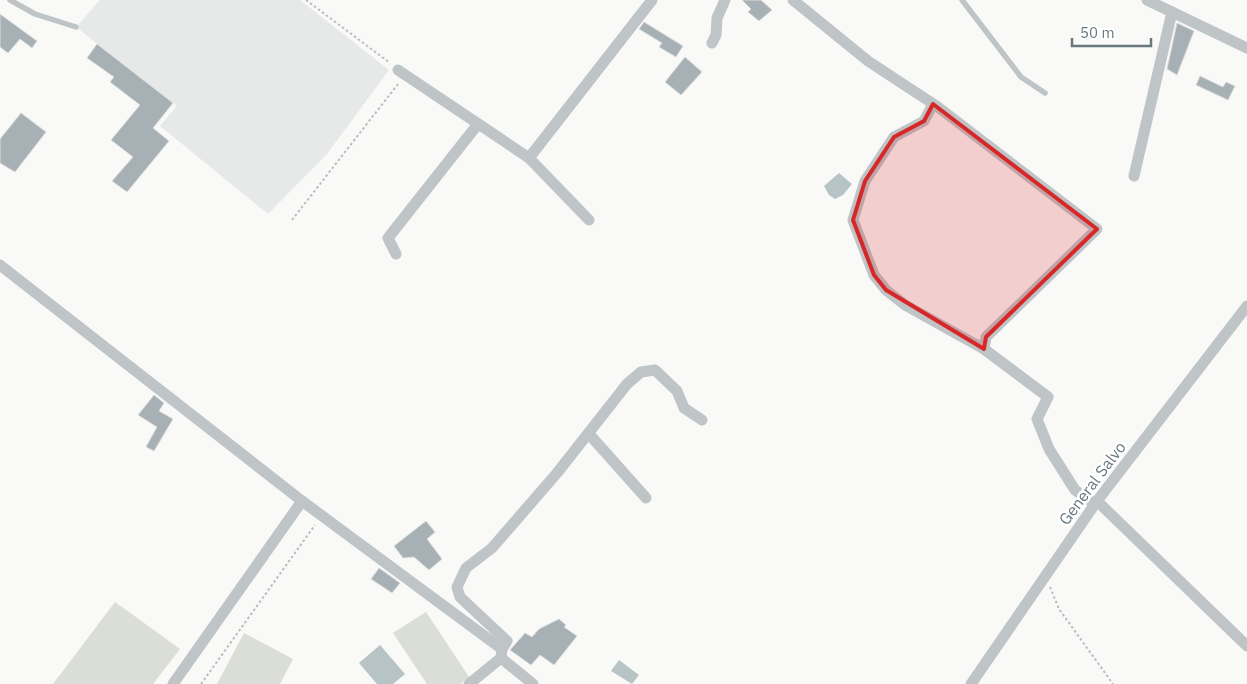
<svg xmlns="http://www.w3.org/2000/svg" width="1247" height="684" viewBox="0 0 1247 684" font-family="'IBM Plex Sans',sans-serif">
<rect width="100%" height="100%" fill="#f9f9f8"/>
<!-- built -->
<polygon fill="#e7e9e8" points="100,0 300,0 389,70 327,154 268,214 160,126 177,106 76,27"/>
<!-- green -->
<g fill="#daded7">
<polygon points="115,602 180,649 153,684 53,684"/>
<polygon points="426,612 469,677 460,684 427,684 393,633"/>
<polygon points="244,633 293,659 280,684 217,684"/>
</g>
<!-- water -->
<g fill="#b7c4c6">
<polygon points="839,173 852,184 843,195 835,199 829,195 824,186"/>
<polygon points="380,645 405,674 393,684 377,684 359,663"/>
<polygon points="619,660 639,675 632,684 611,671"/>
</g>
<!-- building -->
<g fill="#a7b0b4" stroke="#dbdbda">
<polygon points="742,0 761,0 772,10 759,21 748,12 751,9"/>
<polygon points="0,14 37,41 32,48 20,39 8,53 0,47"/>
<polygon points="644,22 683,46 676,57 659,47 662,43 639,29"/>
<polygon points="1177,23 1194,31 1177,75 1167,69"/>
<polygon points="97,44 173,103 153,128 169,141 127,192 112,181 133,157 111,140 140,105 110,82 114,77 87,58"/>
<polygon points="685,57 702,72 681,95 665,82"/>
<polygon points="1200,76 1223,87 1226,82 1235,86 1228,100 1196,85"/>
<polygon points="21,113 46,132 15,172 0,163 0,139"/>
<polygon points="154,395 164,403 159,411 173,419 154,451 146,447 157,427 138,415"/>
<polygon points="426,521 435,532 427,539 442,559 429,570 414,557 403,558 394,546"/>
<polygon points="379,568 400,583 392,593 371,579"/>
<polygon points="559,619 566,625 564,627 577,636 554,665 540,655 531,665 510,650 525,633 532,637 539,629"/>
</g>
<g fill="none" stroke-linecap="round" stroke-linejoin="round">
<!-- path -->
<g stroke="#b9bdbf" stroke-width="2" stroke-dasharray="2.5 2.5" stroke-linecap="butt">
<polyline points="306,0 390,63"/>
<polyline points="292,220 398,84"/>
<polyline points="1050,587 1059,609 1113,684"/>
<polyline points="201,684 315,525"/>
</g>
<!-- lane -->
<g stroke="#bfc4c6" stroke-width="5.5">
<polyline points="10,0 35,14 76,27"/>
<polyline points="962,0 1021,77 1045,93"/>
</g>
<!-- street -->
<g stroke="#bfc4c6" stroke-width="11">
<polyline points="793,0 868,61 938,107 1097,229 986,337 984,349 1048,397 1037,419 1049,449 1075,490 1095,504"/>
<polyline points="1147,0 1247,48"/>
<polyline points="712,43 716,35 717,18 725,0"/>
<polyline points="398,70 529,158"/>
<polyline points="933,104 924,121 894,137 865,181 853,220 874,275 886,290 905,305 984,349"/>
<polyline points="1134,176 1172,12"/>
<polyline points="589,220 529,158 652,0"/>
<polyline points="396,254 388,238 478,124"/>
<polyline points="0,265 302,501 502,649 501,658 533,684"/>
<polyline points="589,434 646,498"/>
<polyline points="1097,501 1247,646"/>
<polyline points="502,649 507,641 460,597 457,587 466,568 492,548 557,473 627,384 641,372 655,370 677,391 684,408 702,420"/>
<polyline points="173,684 302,501"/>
<polyline points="469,684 501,658"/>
<polyline points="971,684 1097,501 1247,306"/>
</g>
</g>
<!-- marked area -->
<path fill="#d62828" fill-opacity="0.2" stroke="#d62828" stroke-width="4" stroke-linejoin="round" d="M933 104 1097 229 986 337 984 349 886 290 874 275 853 220 865 181 894 137 924 121Z"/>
<g text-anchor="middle" stroke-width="5" stroke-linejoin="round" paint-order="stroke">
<!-- street labels -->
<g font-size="16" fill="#67797f" stroke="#fff">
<text transform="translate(1092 483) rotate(-53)" y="6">General Salvo</text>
</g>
</g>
<!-- scale -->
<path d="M1072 38v8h79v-8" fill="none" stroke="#67797f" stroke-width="2.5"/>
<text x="1080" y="38" font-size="15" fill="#67797f" stroke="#ffffff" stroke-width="4" paint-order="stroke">50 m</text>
</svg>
